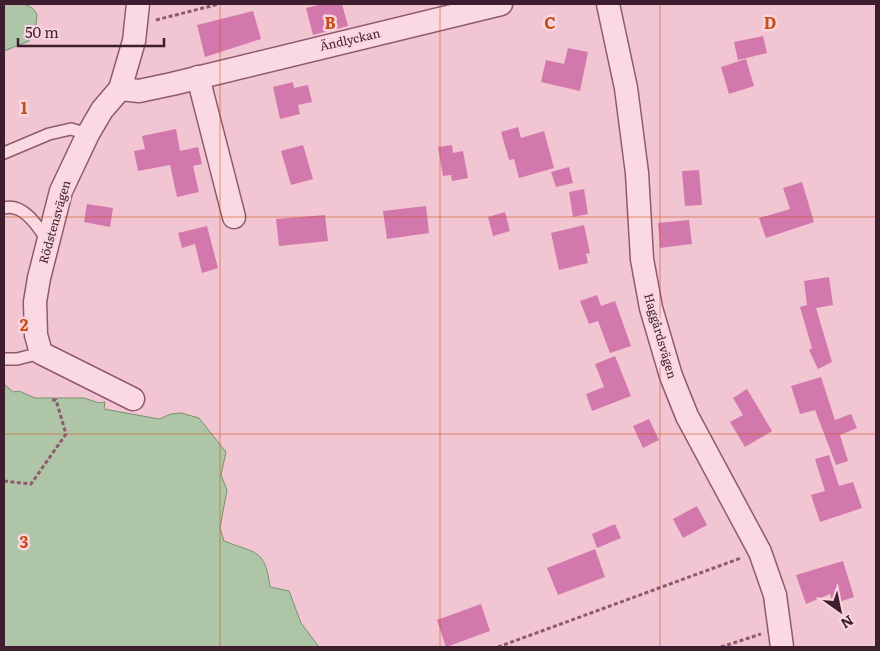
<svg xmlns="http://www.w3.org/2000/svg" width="880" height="651" viewBox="0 0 880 651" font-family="Literata,serif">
<rect width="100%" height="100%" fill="#f2c5d2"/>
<!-- water -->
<g fill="#afc5a7" stroke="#76946c">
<path d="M4 4C18 4 29 1 37 14L36 25 29 41 4 51Z"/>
<path d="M4 384 13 392 19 391 35 398H84L99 403 105 402 104 409 159 419 171 414 181 413 199 418 226 452 221 475 227 490 220 528 224 541C256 554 265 548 270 587L289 591 301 623 319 647H4Z"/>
</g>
<!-- building -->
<g fill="#d378ac">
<polygon points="322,4 342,4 348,26 313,35 306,8"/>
<polygon points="253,11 261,39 205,57 197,25"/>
<polygon points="763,36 767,53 738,60 734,42"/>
<polygon points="568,48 588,52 580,91 541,82 546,60 564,64"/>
<polygon points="746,59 754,86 729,94 721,67"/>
<polygon points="293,82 294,88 308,85 312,102 298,105 300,114 280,119 273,87"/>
<polygon points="518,127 521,138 544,131 554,168 519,178 514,159 509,160 501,132"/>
<polygon points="176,129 180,151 198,147 202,164 193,166 199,192 177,197 170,165 138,171 134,151 145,149 142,136"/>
<polygon points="303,145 313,179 291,185 281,151"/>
<polygon points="452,145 453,153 463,151 468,178 452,181 451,175 443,176 438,147"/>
<polygon points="569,167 573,183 556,187 551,172"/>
<polygon points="699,170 702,205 685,206 682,171"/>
<polygon points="802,182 814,222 766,238 759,218 790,209 783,188"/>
<polygon points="584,189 588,214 573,217 569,192"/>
<polygon points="87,204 113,208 110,227 84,222"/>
<polygon points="426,206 429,233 387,239 383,211"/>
<polygon points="505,212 510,231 493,236 488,217"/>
<polygon points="325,215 328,241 279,246 276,219"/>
<polygon points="689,220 692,244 660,248 658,223"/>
<polygon points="584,225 590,253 586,254 588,263 559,270 551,233"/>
<polygon points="207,226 218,268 202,273 195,244 182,248 178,233"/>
<polygon points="829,277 833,305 816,308 832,362 818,369 809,350 812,348 800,307 807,305 804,281"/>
<polygon points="597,295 601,306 615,301 631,346 610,353 598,321 589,324 580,301"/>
<polygon points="615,356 631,396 592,411 586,394 604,387 595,364"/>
<polygon points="821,377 835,420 851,414 857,428 840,435 848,461 836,465 815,410 800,414 791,386"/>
<polygon points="747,389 772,431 745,447 730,422 743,415 733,398"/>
<polygon points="649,419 659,440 643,448 633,426"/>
<polygon points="829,455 839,486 853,482 862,508 820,522 811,495 825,491 815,459"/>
<polygon points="697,506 707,525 683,538 673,519"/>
<polygon points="615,524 621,538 597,548 592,534"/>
<polygon points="595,549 605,577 558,595 547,568"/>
<polygon points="843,561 854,597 833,604 830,594 806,604 796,575"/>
<polygon points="481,604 490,631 446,647 437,620"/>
</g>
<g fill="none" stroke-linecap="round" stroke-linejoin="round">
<defs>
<g id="lane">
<polyline points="4,153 49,134 71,129 88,134"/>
<path d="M4 208C24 203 38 227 48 241"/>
<polyline points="4,359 17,359 41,353"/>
</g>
<g id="street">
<polyline points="608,4 626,88 637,173 642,259 651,308 671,376 687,416 760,552 775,595 782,647"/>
<polyline points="198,77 234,217"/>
<polyline points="120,89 139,91 172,84 501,4"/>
<polyline points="133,399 41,353 36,335 35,302 39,278 61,191 88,134 102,110 120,89 134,41 138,4"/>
</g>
</defs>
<!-- lane casing -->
<use href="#lane" stroke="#8f5971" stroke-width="14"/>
<!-- street casing -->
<use href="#street" stroke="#8f5971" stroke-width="25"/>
<!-- path -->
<g stroke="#8f5971" stroke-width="3" stroke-dasharray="4 2.5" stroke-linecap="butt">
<polyline points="156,20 219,4"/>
<polyline points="4,481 31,484 66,434 56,400 52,400"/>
<polyline points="498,647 741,558"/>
<polyline points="721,647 761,634"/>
</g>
<!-- lane -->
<use href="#lane" stroke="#fbd9e3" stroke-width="11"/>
<!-- street -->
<use href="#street" stroke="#fbd9e3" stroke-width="22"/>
</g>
<!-- grid -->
<path fill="none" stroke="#c64d13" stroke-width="1" stroke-opacity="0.55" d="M220 4V647M440 4V647M660 4V647M4 217H876M4 434H876"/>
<g text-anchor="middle" stroke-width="5" stroke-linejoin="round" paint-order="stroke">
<!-- street labels -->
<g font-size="12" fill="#3e1e2e" stroke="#f8d5df">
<text transform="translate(350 40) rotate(-13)" y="4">Ändlyckan</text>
<text transform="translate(55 222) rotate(-74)" y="4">Rödstensvägen</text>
<text transform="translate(660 336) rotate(74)" y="4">Haggårdsvägen</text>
</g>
</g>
<g font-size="16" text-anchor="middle" font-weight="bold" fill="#c64d13" stroke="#f8d5df" stroke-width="5" stroke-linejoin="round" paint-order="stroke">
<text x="330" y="29">B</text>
<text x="550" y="29">C</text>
<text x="770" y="29">D</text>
<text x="24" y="114">1</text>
<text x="24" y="331">2</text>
<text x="24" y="548">3</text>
</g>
<!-- border -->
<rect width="880" height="651" fill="none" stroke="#3e1e2e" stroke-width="10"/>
<!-- north arrow -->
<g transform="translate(840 611) rotate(147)" stroke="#f8d5df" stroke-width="4" paint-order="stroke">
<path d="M0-4L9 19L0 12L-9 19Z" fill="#3e1e2e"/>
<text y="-8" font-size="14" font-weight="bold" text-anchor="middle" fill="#3e1e2e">N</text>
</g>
<!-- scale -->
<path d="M18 38v8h146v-8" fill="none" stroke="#3e1e2e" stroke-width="2.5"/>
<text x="25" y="38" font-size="15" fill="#3e1e2e" stroke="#f8d5df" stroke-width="4" paint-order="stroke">50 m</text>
</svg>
